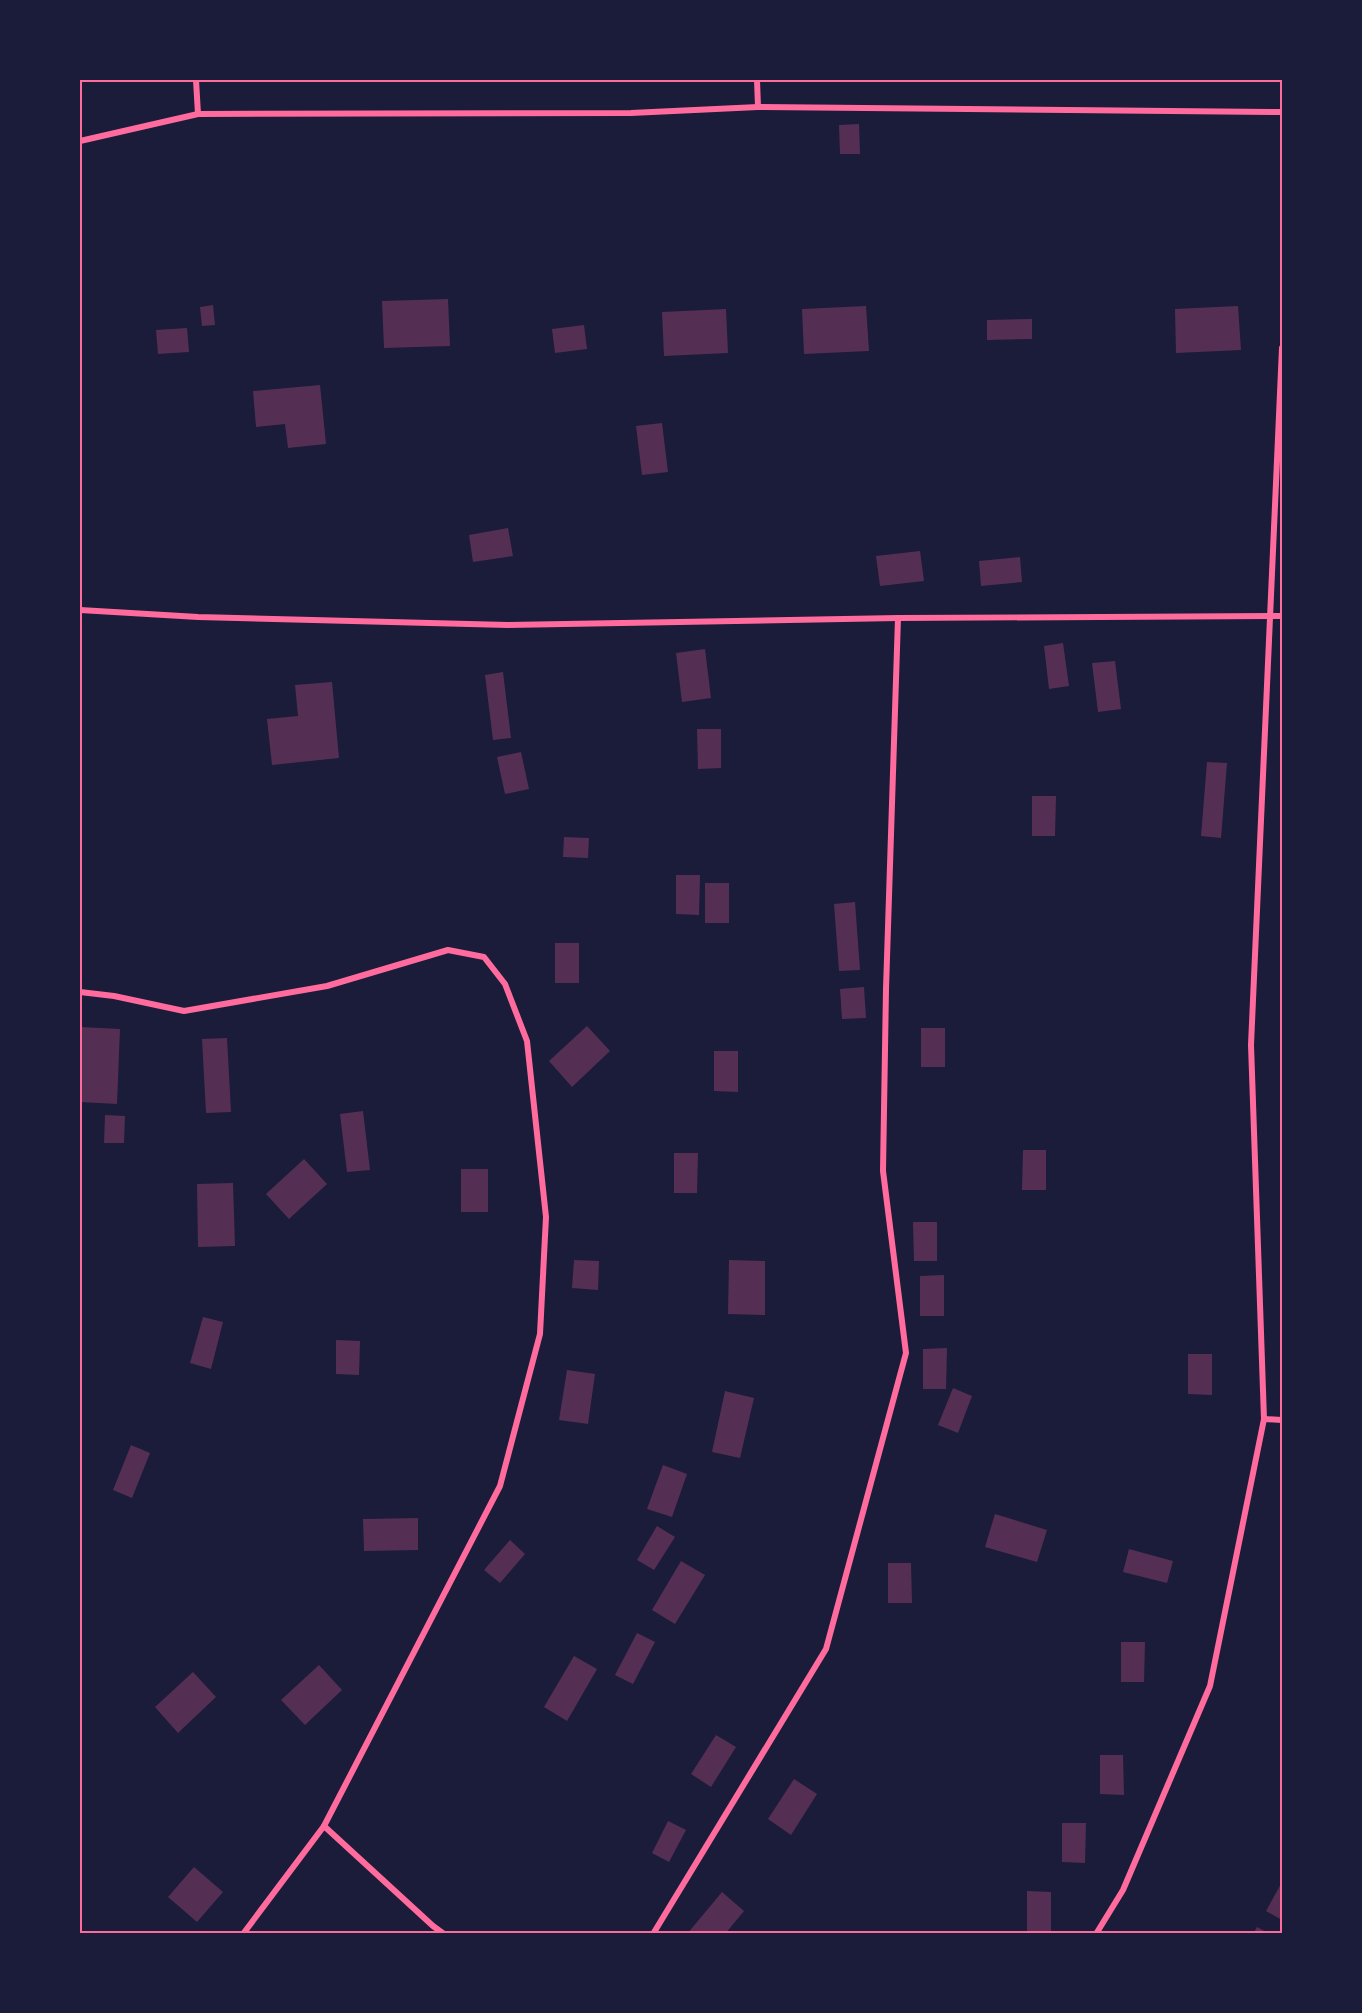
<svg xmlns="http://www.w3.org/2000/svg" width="1362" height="2013" viewBox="0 0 1362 2013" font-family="Overpass,sans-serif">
<rect width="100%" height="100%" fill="#1b1b3a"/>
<!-- building -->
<g fill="#542f53">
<polygon points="859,124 860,154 840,154 839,125"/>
<polygon points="448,299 450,346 384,348 382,301"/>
<polygon points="213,305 215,325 202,326 200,307"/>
<polygon points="866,306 869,351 804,354 802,309"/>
<polygon points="1238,306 1241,350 1176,353 1175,309"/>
<polygon points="726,309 728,353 664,356 662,312"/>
<polygon points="1032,319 1032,339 987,340 987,320"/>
<polygon points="584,325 587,349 555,353 552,329"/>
<polygon points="187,328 189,352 158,354 156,330"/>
<polygon points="320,385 326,444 288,448 285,424 256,427 253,391"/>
<polygon points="662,423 668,472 642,475 636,426"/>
<polygon points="508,528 513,556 473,562 469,535"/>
<polygon points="920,551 924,581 880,586 876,556"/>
<polygon points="1020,557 1022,582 981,586 979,561"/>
<polygon points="1063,643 1069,686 1049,689 1044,646"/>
<polygon points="705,649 711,698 682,702 676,653"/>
<polygon points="1115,661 1121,709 1098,712 1092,663"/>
<polygon points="503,672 511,738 493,740 485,675"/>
<polygon points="332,682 339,758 272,765 267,719 298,716 295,685"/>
<polygon points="697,729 721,729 721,768 698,769"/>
<polygon points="521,752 529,789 505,794 497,757"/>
<polygon points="1207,762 1227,763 1221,838 1201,836"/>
<polygon points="1032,796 1056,796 1055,836 1032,836"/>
<polygon points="564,837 589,838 588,858 563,857"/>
<polygon points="676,875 700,875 699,915 676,914"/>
<rect x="705" y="883" width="24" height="40"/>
<polygon points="855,902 860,970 839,971 834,904"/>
<rect x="555" y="943" width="24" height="40"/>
<polygon points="864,987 866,1018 842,1019 840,989"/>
<polygon points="587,1026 610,1051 572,1087 549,1061"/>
<polygon points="80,1027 120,1029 117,1104 80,1102"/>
<rect x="921" y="1028" width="24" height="39"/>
<polygon points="227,1038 231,1112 206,1113 202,1039"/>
<polygon points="714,1051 738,1051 738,1092 714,1091"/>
<polygon points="363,1111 370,1170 347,1172 340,1114"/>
<polygon points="105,1115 125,1116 124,1143 104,1143"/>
<polygon points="1023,1150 1046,1150 1046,1190 1022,1190"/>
<polygon points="674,1153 698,1153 697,1193 674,1193"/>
<polygon points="304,1159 327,1184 289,1219 266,1194"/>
<rect x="461" y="1169" width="27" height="43"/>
<polygon points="233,1183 235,1246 198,1247 197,1184"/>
<polygon points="913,1222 937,1222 937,1261 914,1261"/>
<polygon points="574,1260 599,1261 598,1290 572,1288"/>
<polygon points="729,1260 765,1261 765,1315 728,1314"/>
<polygon points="944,1275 944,1316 920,1316 920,1276"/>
<polygon points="203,1317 223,1322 211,1369 190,1363"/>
<polygon points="336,1340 360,1341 359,1375 336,1374"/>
<polygon points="947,1348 946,1389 923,1389 923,1349"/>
<polygon points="1188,1354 1212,1354 1212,1395 1188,1394"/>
<polygon points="567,1370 595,1374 588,1424 559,1420"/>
<polygon points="953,1388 972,1396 958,1433 938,1425"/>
<polygon points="725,1391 754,1398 740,1458 712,1452"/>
<polygon points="131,1445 150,1453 132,1498 113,1490"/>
<polygon points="663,1465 687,1474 672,1517 647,1509"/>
<polygon points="995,1514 1047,1530 1037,1562 985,1547"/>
<polygon points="418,1518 418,1550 364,1551 363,1519"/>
<polygon points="657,1526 675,1537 654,1570 637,1560"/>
<polygon points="510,1540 525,1554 500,1583 484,1570"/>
<polygon points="1129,1549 1173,1561 1167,1583 1123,1572"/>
<polygon points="681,1561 705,1575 675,1624 652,1610"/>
<polygon points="888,1563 911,1563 912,1603 888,1603"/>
<polygon points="637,1633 655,1642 633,1684 615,1675"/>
<polygon points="1121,1642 1145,1642 1144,1682 1121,1682"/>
<polygon points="574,1656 597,1669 567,1721 544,1707"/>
<polygon points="319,1665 342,1690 305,1725 281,1700"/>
<polygon points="193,1672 216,1697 178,1733 155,1707"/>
<polygon points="716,1735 736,1747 711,1787 691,1774"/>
<polygon points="1100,1755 1123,1755 1124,1795 1100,1794"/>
<polygon points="794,1779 817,1794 791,1835 768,1819"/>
<polygon points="668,1821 686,1830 669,1862 652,1853"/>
<polygon points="1062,1823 1086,1823 1085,1863 1062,1862"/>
<polygon points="194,1867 223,1892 197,1922 168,1897"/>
<polygon points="1282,1882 1282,1920 1266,1911"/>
<polygon points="1027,1891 1051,1892 1051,1932 1027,1932"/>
<polygon points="722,1892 744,1911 725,1934 687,1934"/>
<polygon points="1257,1927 1270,1934 1253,1934"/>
</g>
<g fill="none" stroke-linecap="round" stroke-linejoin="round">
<!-- minor -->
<g stroke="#ff6b9d" stroke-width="6">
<polyline points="196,80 198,114"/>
<polyline points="757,80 758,107"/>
<polyline points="80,141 198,114 631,113 758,107 1282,112"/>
<polyline points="80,610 198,617 508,625 898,618 1282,616"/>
<polyline points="80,992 114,996 184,1011 327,986 448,950 484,957 505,984 527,1041 546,1217 540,1334 500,1486 324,1826 243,1934"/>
<polyline points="1264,1419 1282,1420"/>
<polyline points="324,1826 433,1926 444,1934"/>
<polyline points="653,1934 826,1649 906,1353 883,1171 886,989 898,618"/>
<polyline points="1096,1934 1123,1890 1210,1686 1264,1419 1251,1045 1282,348"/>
</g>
</g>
<!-- border -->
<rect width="1362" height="2013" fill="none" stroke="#1b1b3a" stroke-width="162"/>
<rect x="81" y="81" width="1200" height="1851" fill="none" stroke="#ff6b9d" stroke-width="2"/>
</svg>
